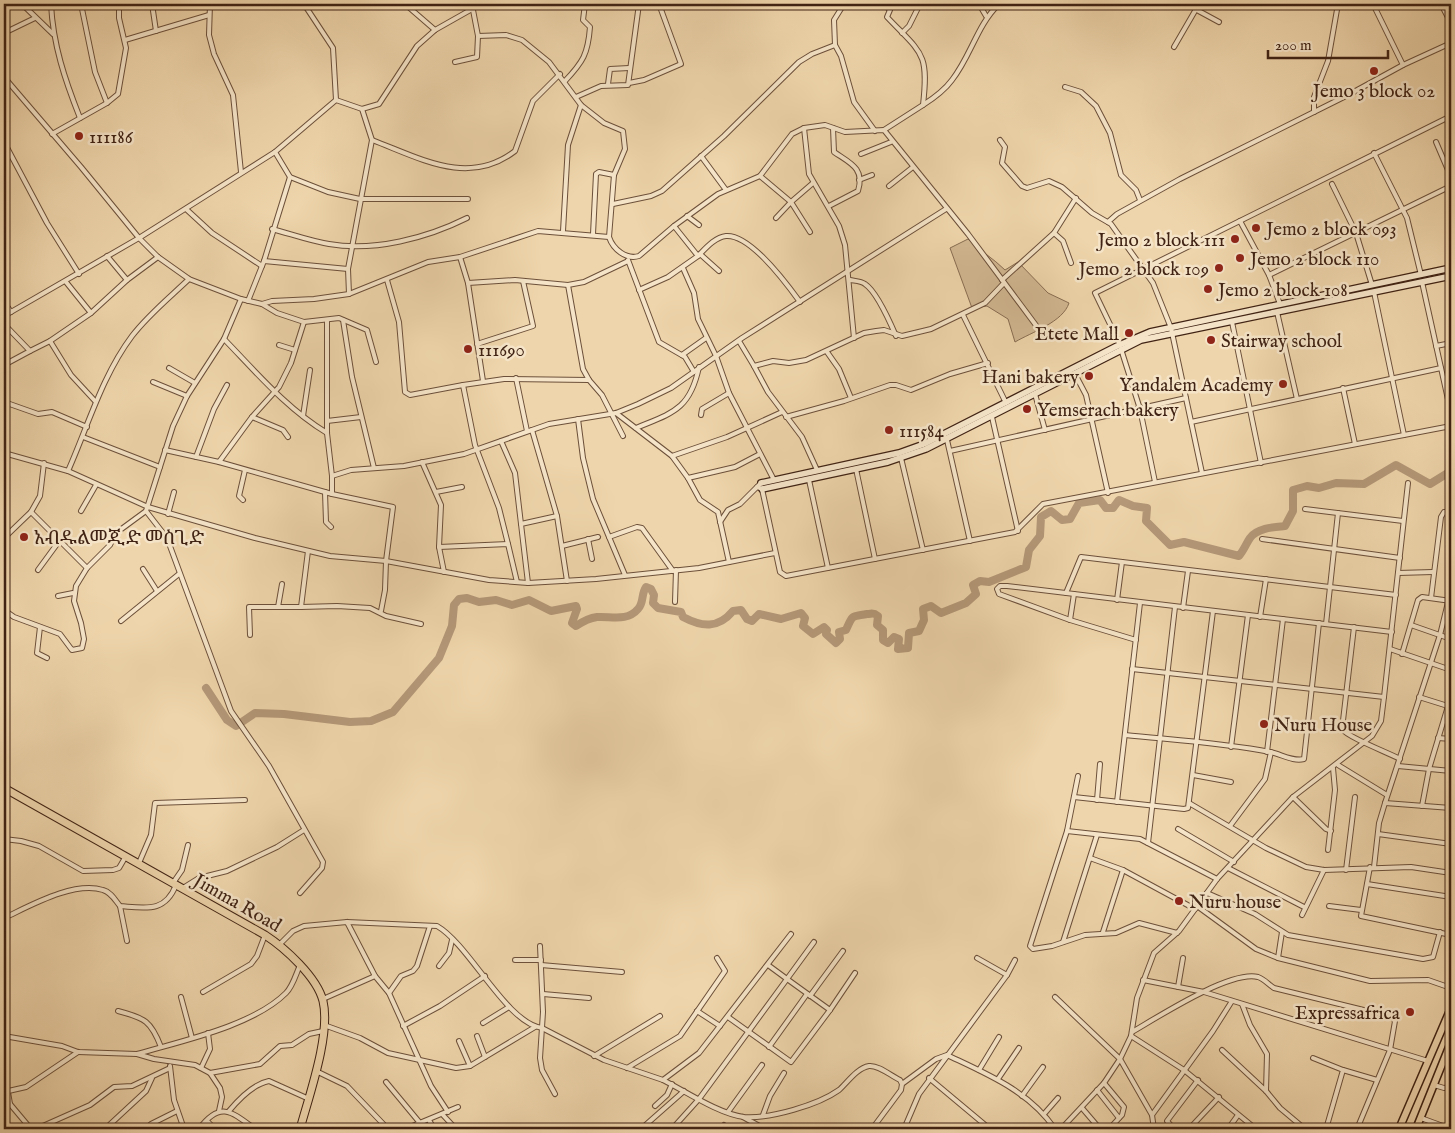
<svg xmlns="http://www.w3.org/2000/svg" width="1455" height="1133" viewBox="0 0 1455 1133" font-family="'IM FELL English','Noto Serif Ethiopic',serif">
<rect width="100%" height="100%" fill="#efd5ab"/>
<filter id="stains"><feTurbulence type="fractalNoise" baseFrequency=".004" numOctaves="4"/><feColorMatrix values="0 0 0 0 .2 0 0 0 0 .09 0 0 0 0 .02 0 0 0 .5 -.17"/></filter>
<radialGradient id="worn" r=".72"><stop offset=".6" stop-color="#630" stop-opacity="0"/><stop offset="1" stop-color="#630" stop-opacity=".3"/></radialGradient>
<!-- green -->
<path fill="#d1b791" stroke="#886d52" d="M968 239C980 251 993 258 1005 270L1018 262 1048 293 1069 303C1063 322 1032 332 1015 342L1008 319 987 306 972 308 950 248Z"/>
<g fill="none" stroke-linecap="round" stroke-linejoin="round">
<!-- river -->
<path stroke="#b49878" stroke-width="8" d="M206 688 227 720 236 726 255 713 284 714 350 722 371 721 393 712 439 658 452 626 454 605 459 599 467 598 479 602 496 600 512 605 529 600 551 611 576 606 577 609 572 623 576 626C582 622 589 618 597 617 611 616 627 622 638 609 644 603 641 594 646 587L651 589 654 595 653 603 658 608 681 612 683 617C702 627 718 629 733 611L741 610 747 619 752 621 759 614 781 619 801 613 805 618 803 626 813 634 824 627 827 630 826 634 836 643 840 639 839 632 846 630C853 614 851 617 867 614 872 614 873 612 878 616L877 625 883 630V640L888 643 894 637 899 639 898 649 908 648 909 633 919 631 924 620 923 609 931 606 941 613 966 603 976 594 973 585 980 581 989 582 1026 567 1029 550 1040 536 1041 517 1051 511 1062 520 1070 519 1079 503 1100 500 1106 508H1113L1119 500 1133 506 1147 508 1146 521 1170 545 1184 542 1239 556C1244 550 1246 544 1250 538 1257 528 1274 527 1285 526L1293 511V490L1307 486 1319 488 1336 483 1364 484 1396 465 1430 484 1451 471"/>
<defs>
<g id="street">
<polyline points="22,4 53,34"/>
<path d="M51 4C53 45 65 80 80 118"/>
<polyline points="81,4 95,72 107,103"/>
<polyline points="152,4 156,31"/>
<polyline points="210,4 209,35 214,54 233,95 241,172"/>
<polyline points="405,4 435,30"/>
<polyline points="786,4 812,6 822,4"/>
<path d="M883 4 890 10 887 17C922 54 929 52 923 105L884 130"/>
<polyline points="979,4 986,16"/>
<polyline points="1373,4 1403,65"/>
<polyline points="1441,4 1451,23"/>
<polyline points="1195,9 1219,22"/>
<polyline points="473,10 478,36 506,35 522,40 549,62 581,105 604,123 623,131 625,149 614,175 609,237"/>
<polyline points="4,33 35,18"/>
<polyline points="902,33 909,26 920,4"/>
<polyline points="125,40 209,15"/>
<polyline points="835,45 834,20 844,4"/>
<polyline points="1174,47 1199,4"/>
<polyline points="455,62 477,57 478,36"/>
<polyline points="4,77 81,167 139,238 158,257 189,279 241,299 262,304 277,313 304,322 339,318 367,330 376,362"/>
<path d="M565 81C583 62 588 54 590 27L583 20 585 4"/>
<polyline points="629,83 644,80 681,64 659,4"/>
<polyline points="608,84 610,69 629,68"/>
<polyline points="1065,87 1081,92 1096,106 1110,133 1121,175 1136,190 1140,200"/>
<polyline points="576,97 601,86 628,85 639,4"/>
<polyline points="336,100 362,109 372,140 348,269 349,294"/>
<path d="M923 105C934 98 944 91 952 80 971 56 977 25 999 4"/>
<polyline points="362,109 379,104 417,46 435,30 481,4"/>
<polyline points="1314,112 1314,97 1328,61 1338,4"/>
<polyline points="804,128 809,174 839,226 845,245 854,338"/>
<polyline points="52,134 107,103 118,94 126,48 119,18 119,4"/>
<path d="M372 140C420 158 468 187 515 151L533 101 560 74"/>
<polyline points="1000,140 1005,147 1002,163 1022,186 1027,188 1049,181 1062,187 1092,213 1111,224 1153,283 1171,328 1202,473"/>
<polyline points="4,142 47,223 79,274"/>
<polyline points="1436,142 1451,177"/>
<polyline points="275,152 290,177 328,192 360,199 468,199"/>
<polyline points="1374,153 1407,218 1421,275"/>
<polyline points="861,154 891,142"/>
<polyline points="701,156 726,190"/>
<polyline points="760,176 791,202 813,183"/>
<polyline points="859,180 872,175"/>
<polyline points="1332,184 1356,233 1372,285"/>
<polyline points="889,186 913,167"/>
<polyline points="613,204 651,196 662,191 724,136 799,62 812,54 835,45 841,56 854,102 875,131"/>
<path d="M829 206 858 191C865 168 850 163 834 152L833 128"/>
<polyline points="186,209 212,233 262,266"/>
<polyline points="687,216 699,225"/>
<polyline points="776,218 791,202 810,232"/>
<polyline points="1240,221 1269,275 1280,304"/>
<polyline points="1108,222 1117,214 1180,179 1350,94 1403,65 1451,43"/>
<path d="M272 229C291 234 310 241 329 244 374 252 427 238 467 218"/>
<polyline points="563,231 568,145 581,105"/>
<polyline points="1054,233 1063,241 1071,263"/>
<polyline points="593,234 596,174 599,172 614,175"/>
<polyline points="700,254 719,271"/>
<polyline points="107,256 127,280"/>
<path d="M698 256C705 249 715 237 726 236 750 234 787 284 800 302"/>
<polyline points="460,257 468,283 483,381"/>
<polyline points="628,260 659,342 685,357 694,372"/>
<polyline points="264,261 348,269"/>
<polyline points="683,268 694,293 698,319 716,356 729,393 774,480"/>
<polyline points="1269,275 1451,186"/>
<polyline points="387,280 399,322 405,392 410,395 463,385 475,445 499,508 508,544"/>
<path d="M850 280C855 281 861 281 865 284 877 292 890 322 896 336"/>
<polyline points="1002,280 1054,233 1076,198"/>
<polyline points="66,282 91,313"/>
<polyline points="1422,282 1451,413"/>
<polyline points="468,283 515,280 568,285 584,282 628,261"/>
<polyline points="568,285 583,369 589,380 602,395 623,436"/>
<polyline points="639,290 668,277 698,256 674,226"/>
<polyline points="1374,292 1404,435"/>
<polyline points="248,301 264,261 290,177"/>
<polyline points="4,302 11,312"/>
<path d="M262 304 272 301 314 299 349 294 428 262 460 257 538 231 609 237C613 249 626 260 639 256L674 226 718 194 760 176 792 134 804 128 825 125 845 132 884 130 968 234 1038 328"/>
<polyline points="1277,312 1297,399"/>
<polyline points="963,315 1006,403"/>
<polyline points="4,316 139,238 275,152 336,100 333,48 304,4"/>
<polyline points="327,320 327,433 332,476 332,494"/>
<polyline points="343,320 352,377 374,468"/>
<polyline points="1232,322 1261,463"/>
<polyline points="4,324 30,351 4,365"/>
<path d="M224 339C256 372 287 409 327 433"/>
<polyline points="50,341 71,375 95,401"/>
<polyline points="739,341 754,366 773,361 789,363 806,360 864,333 876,331 884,330 902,336 931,329 985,303 1004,283"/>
<polyline points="477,344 533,326 523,281"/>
<polyline points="279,345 295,350"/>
<polyline points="1120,345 1095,293 1451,116"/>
<polyline points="1436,346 1451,343"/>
<polyline points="1121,349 1140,409 1155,482"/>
<polyline points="30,351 50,341 91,313 127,280 158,257"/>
<polyline points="827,352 839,369 851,398"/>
<polyline points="682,355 706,338"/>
<polyline points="754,366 768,392 802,437 817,470"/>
<polyline points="169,368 195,383"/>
<polyline points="1075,374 1086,395 1108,493"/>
<polyline points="516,378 527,431"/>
<polyline points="153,382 187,396"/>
<polyline points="463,385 504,379 589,380"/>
<polyline points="1343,388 1355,444"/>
<polyline points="1035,394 1045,430"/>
<polyline points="4,402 38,414 52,412 87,427"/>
<polyline points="616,413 672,456 727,437 782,412"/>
<polyline points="701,415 702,409 729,393"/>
<polyline points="303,416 310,370"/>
<polyline points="252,417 283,430 288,437"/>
<polyline points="786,417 844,401 890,385 896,385 911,390 950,374 988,363"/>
<polyline points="992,417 1018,531"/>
<polyline points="578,419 583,458 593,499 625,575"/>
<polyline points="327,421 361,417"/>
<polyline points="1191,422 1441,368"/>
<path d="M636 428C672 413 690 410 699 367"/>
<polyline points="532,430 557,516 567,581"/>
<polyline points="83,437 160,467"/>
<polyline points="947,440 970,541"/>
<polyline points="501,441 515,473 521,524"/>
<polyline points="165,450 219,462 332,494 393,507 386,561 385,590 381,611"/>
<polyline points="950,451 1186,398"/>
<polyline points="4,453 68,471 148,507 255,538 330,556 386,561 489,580 528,583 596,579 699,568 775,553"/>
<polyline points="672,456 688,478 735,467 760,454"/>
<polyline points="196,457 214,409 227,385"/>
<polyline points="901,458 923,550"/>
<polyline points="4,462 8,454"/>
<polyline points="219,462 252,417 279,387 291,363 304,322"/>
<polyline points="422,462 441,505 439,547 444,572"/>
<polyline points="856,469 875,559"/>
<path d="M68 471C88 426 102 376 132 336 148 315 169 298 189 279"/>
<polyline points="332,476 351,470 404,466 464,454 549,424 616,413 638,404 671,388 742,338 946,209"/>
<polyline points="688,478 700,500 718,512 729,562"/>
<polyline points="809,480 828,568"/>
<polyline points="761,483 757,487 762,489 780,572 786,576 1015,532 1043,504 1451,426"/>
<polyline points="325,492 326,522 331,527"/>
<polyline points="436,492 462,487"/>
<polyline points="243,500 239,496 245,470"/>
<polyline points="1305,509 1403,521"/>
<polyline points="81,511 96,485"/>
<polyline points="146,511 167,538 231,711 269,766 323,862 322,868 300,893"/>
<polyline points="31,512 40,496 44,463"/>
<polyline points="168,514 174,492"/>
<polyline points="720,522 728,510 740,504 757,487"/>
<polyline points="609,537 637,527 642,528 673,571"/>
<polyline points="4,538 31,512 87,568"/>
<polyline points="588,539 592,559"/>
<polyline points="1262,539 1400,558"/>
<polyline points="562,546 598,537"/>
<polyline points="439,547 508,544 517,582"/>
<polyline points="143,569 157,591"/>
<polyline points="38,570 60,540"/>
<polyline points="1398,573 1433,572"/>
<polyline points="528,583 521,524 557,516"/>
<polyline points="1066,593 1081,557 1396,595"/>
<polyline points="58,596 73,593"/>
<polyline points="1431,598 1441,517 1444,512 1451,512"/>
<polyline points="1117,600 1122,562"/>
<polyline points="675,602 676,570"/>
<polyline points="278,607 282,584"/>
<polyline points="301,607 337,606 370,608 386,616 421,624"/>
<polyline points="1183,608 1188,571"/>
<polyline points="4,610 14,617 60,634 72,650 82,648 84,639 81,623 74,601 76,586 87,568 110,545 116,533 146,511 173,426 187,396 224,339 241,299"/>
<polyline points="1260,617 1266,579"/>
<polyline points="1070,620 1074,594"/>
<polyline points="121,621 179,574"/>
<polyline points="1326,624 1338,513"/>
<polyline points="1411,625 1451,639"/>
<polyline points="40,627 37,653 47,658"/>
<path d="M1354 627 1342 729C1347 737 1389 753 1400 759"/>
<polyline points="250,635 249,607 301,607 308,551"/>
<polyline points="1136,640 1070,620 999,594 997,589 1000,586 1007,586 1392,632"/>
<polyline points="1390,649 1451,670"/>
<polyline points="1402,654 1418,600 1422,597 1451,601"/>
<polyline points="1132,669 1384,697"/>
<polyline points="1419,697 1451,707"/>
<path d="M1125 735C1173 740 1223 743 1270 752 1281 754 1293 762 1304 759L1319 623"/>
<polyline points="1438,738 1451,739"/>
<polyline points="1231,747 1248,615"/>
<polyline points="1267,752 1283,619"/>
<polyline points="1338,765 1387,795"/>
<polyline points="1398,766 1451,771"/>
<polyline points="1193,775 1231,782"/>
<polyline points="1078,776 1067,831 1030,946 1033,949 1052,946 1085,935 1116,933 1139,923 1177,933"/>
<polyline points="1074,797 1184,809 1188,808 1213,611"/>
<polyline points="1293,797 1326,829 1331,831"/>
<polyline points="1097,800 1100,764"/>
<polyline points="1117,802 1140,603"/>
<polyline points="1189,803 1266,848 1306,867 1324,870 1411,867 1451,873"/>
<polyline points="1385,803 1451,808"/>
<polyline points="1422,806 1429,769 1448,706"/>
<polyline points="1230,826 1265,779 1271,752"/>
<polyline points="1178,829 1234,862"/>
<polyline points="1067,831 1140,839 1217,879"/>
<polyline points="1378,834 1451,844"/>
<polyline points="4,839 21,841 39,846 83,871 113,870 119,868 126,856"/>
<polyline points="1148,843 1175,607"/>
<polyline points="1328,850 1335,790 1333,768"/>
<polyline points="1090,858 1123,870 1195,909"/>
<polyline points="139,863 151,835 155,803 245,800"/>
<polyline points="1370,867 1361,916 1451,935"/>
<polyline points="1374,867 1379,823 1385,803 1440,635 1451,590"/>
<polyline points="1228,868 1304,907"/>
<polyline points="1346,870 1355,797"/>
<polyline points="173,883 182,870 188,845"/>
<polyline points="1367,884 1451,897"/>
<polyline points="183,888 199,878 227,871 277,847 304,830"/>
<polyline points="1207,893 1255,914 1288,935 1423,959 1433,957 1440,932"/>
<polyline points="120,906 127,941"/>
<polyline points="1197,906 1256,949 1278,958 1370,981 1428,980 1451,988"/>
<polyline points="1329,906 1361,910"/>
<polyline points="1302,915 1324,870"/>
<path d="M4 918C30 906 73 881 103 890 111 892 115 900 120 906 146 908 165 913 176 885"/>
<polyline points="347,922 375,976 389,993 431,1086 448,1112"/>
<polyline points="1103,932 1123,870"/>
<polyline points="1063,942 1097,835"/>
<path d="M279 945 293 931 304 926 347 922 437 926C470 945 506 1023 542 1028L604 1060 663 1080 699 1053 791 934"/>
<polyline points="540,946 543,1012 540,1058 542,1070 555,1094"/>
<polyline points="977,958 1007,975"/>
<polyline points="1278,958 1282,932"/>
<polyline points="515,960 541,960"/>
<polyline points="541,965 622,972"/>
<polyline points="768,965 787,979 814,942"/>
<polyline points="439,966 449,953 452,940"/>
<polyline points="1143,980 1204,992 1428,1061"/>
<polyline points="1178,987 1183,958"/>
<polyline points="203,992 251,964 257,956 265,935"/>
<polyline points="389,993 401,976 413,971 417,966 430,926"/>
<polyline points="543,994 589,998"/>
<polyline points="810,996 843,951"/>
<polyline points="181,997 192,1038"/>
<polyline points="1055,997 1120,1059 1152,1115"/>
<polyline points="323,999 375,976"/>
<polyline points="1242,1004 1250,1025 1267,1054 1266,1091"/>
<path d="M118 1011C145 1018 151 1021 161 1047"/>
<polyline points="697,1011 720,1026"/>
<polyline points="728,1017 791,1062 830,1010"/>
<polyline points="483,1023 509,1007"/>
<polyline points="324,1025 360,1038 388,1053 456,1068 470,1066 535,1027"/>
<polyline points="403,1026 440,1006 485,976"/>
<path d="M1132 1032C1158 1017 1230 970 1258 977 1264 979 1268 984 1274 988L1392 1017 1395 1021 1390 1050 1357 1129"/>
<polyline points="4,1036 62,1046 78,1052 137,1054 154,1059 195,1065 210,1073 220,1088 222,1097 219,1111"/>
<polyline points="477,1036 485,1057"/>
<polyline points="1131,1036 1184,1070 1256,1129"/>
<polyline points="459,1041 470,1066"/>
<polyline points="769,1047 807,994"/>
<polyline points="1222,1050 1266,1091 1280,1108 1305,1129"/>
<path d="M137 1054C181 1041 253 1026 286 993 293 986 296 974 300 965"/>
<polyline points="594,1056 660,1016"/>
<polyline points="1313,1058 1343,1070 1326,1129"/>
<polyline points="170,1066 174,1100 184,1129"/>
<polyline points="201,1068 210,1049 208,1033"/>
<polyline points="627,1068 680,1036 725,971 717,958"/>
<polyline points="979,1070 999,1037"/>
<polyline points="1343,1070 1377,1080"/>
<polyline points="316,1071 347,1086 388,1129"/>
<polyline points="210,1073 260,1064 280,1046 292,1045 309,1034 323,1031"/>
<polyline points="929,1078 990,1129"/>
<polyline points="998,1079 1019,1048"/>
<path d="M663 1080C685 1091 719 1114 744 1117 770 1119 818 1105 839 1090 847 1083 857 1068 869 1066 879 1065 891 1076 900 1080L902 1084"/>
<polyline points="386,1082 420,1123"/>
<polyline points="1104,1083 1124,1107 1122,1115 1109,1129"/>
<polyline points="1434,1085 1444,1088 1451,1087"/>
<polyline points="1097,1090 1119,1118"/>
<polyline points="4,1092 26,1087 78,1052"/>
<polyline points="8,1092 10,1104 31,1129"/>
<polyline points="1022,1096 1043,1067"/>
<polyline points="655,1106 667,1095 672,1084"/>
<polyline points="1082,1108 1100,1129"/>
<path d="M229 1111C239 1099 253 1084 269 1081L309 1099"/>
<polyline points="728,1112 762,1065"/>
<polyline points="4,1113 10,1104"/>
<polyline points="442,1114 456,1129"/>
<polyline points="1044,1114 1058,1098"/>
<polyline points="763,1115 770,1096 784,1073"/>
<polyline points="743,1117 765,1129"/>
<polyline points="1421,1118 1451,1129"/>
<polyline points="429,1120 434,1129"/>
<polyline points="207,1121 215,1129"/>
<polyline points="724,1125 729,1129"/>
<polyline points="36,1129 90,1105 114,1087 132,1086 170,1068"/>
<polyline points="105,1129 146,1091 152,1078"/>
<polyline points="145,1129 151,1124 177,1111"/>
<path d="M199 1129C220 1101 231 1111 255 1129"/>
<polyline points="405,1129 458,1107"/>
<polyline points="641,1129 684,1091"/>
<polyline points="672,1129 699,1099 787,979 830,1010 855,973"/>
<path d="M872 1129 901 1090 902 1084 936 1059 947 1055C987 1074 1029 1091 1055 1129"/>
<polyline points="904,1129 919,1094 1007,975 1015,960"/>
<polyline points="1061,1129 1104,1083 1120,1059 1131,1036 1137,998 1154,953 1179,931 1217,879 1293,797 1372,736 1381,721 1384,697 1408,483"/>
<polyline points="1154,1129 1152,1115 1213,1031 1232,1001"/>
<polyline points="1174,1129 1167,1121 1198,1080"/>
<polyline points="1189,1129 1219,1097"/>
<polyline points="1228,1129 1238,1115"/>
</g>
<g id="secondary">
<polyline points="761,483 899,453 924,444 1117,346 1150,332 1451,268"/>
<polyline points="762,489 888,462 926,449 1141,340 1451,276"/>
</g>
<g id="primary">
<polyline points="1399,1129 1451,1008"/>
<polyline points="1416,1129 1451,1042"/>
</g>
<path id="highway" d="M4 788 265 935C285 948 317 977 323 1001 331 1034 309 1096 300 1129"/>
</defs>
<!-- street casing -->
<use href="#street" stroke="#6c503a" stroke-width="6"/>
<!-- secondary casing -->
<use href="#secondary" stroke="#402314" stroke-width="8"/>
<!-- primary casing -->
<use href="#primary" stroke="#402314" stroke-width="9"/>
<!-- highway casing -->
<use href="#highway" stroke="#402314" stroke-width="9"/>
<!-- street -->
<use href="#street" stroke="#f5e4c8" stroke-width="4"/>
<!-- secondary -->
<use href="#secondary" stroke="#f5e4c8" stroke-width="5.5"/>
<!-- primary -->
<use href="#primary" stroke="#efd5ab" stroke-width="6"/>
<!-- highway -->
<use href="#highway" stroke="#efd5ab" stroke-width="7"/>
</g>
<!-- markers -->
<g fill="#8f2418" stroke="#f5e4c8" stroke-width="2">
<circle cx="1374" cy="71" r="5"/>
<circle cx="79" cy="136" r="5"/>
<circle cx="1256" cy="228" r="5"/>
<circle cx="1235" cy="239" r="5"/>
<circle cx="1240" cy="258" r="5"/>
<circle cx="1219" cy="268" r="5"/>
<circle cx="1208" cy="289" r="5"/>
<circle cx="1129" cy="333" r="5"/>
<circle cx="1211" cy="340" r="5"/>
<circle cx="468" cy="349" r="5"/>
<circle cx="1089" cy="376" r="5"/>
<circle cx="1283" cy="384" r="5"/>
<circle cx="1027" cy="409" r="5"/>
<circle cx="889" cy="430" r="5"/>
<circle cx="24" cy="537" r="5"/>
<circle cx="1264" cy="724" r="5"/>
<circle cx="1179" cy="901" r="5"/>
<circle cx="1410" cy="1012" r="5"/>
</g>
<g text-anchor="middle" stroke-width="5" stroke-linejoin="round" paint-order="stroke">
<!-- poi labels -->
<g font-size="19" fill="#402314" stroke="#f5e4c8" text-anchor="start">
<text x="1374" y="97" text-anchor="middle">Jemo 3 block 02</text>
<text x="89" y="143">111186</text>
<text x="1266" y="235">Jemo 2 block 093</text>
<text x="1225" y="246" text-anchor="end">Jemo 2 block 111</text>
<text x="1250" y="265">Jemo 2 block 110</text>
<text x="1209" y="275" text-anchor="end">Jemo 2 block 109</text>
<text x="1218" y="296">Jemo 2 block 108</text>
<text x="1119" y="340" text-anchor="end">Etete Mall</text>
<text x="1221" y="347">Stairway school</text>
<text x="478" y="356">111690</text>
<text x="1079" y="383" text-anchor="end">Hani bakery</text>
<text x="1273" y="391" text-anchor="end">Yandalem Academy</text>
<text x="1037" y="416">Yemserach bakery</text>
<text x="899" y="437">111584</text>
<text x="34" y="544">አብዱልመጂድ መስጊድ</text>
<text x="1274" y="731">Nuru House</text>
<text x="1189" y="908">Nuru house</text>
<text x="1400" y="1019" text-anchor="end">Expressafrica</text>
</g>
<!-- street labels -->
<g font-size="19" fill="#402314" stroke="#f5e4c8">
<text transform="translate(238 902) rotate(30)" y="7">Jimma Road</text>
</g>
</g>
<!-- margin -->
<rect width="1455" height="1133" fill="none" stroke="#efd5ab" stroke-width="20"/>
<rect x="5" y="5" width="1445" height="1123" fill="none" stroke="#402314" stroke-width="2.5"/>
<rect x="10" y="10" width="1435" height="1113" fill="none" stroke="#402314"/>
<!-- scale -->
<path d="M1268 50v8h120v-8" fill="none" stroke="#402314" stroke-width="2.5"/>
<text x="1275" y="50" font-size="15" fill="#402314" stroke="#f5e4c8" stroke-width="4" paint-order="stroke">200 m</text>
<rect width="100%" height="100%" filter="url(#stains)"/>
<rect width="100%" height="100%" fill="url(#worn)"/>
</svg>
